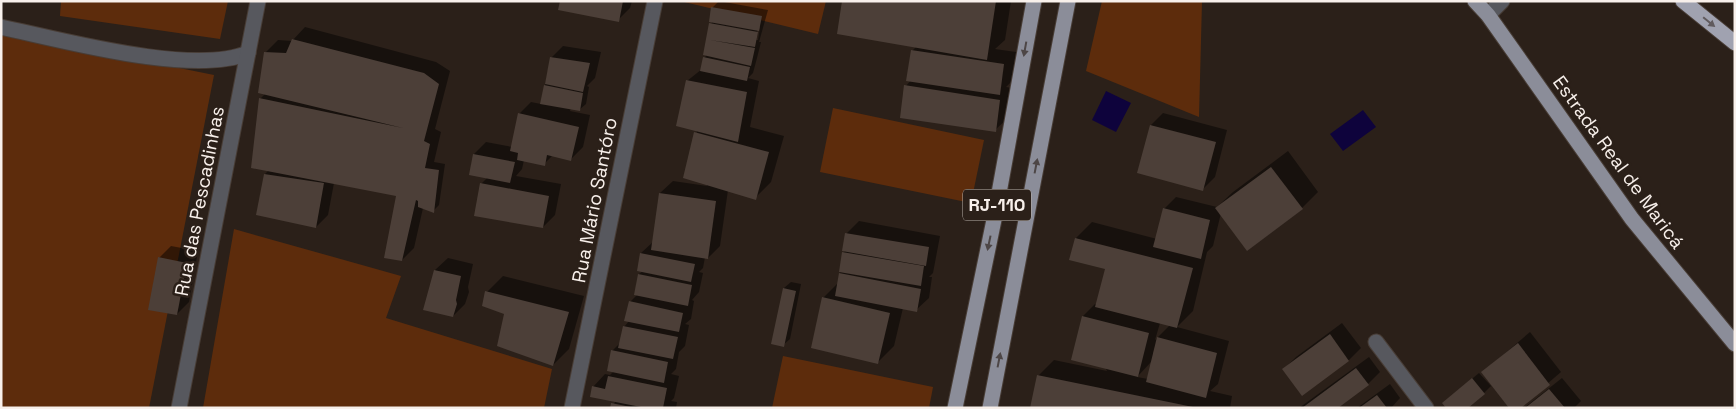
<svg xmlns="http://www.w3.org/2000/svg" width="1736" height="409" viewBox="0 0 1736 409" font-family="'Space Grotesk',sans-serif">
<rect width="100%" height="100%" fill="#2b2019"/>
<!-- green -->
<g fill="#5d2c0c">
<polygon points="61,1 228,1 220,39 60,16"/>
<polygon points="680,1 826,1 818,34"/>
<polygon points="1102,1 1202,1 1199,117 1086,71"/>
<polygon points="1,32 214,75 149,408 1,408"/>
<polygon points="833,108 984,140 971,203 820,172"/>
<polygon points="234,229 401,276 386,318 552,369 544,408 203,408"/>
<polygon points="783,356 933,387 929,408 772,408"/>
</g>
<!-- water -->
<g fill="#0e033c">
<polygon points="1106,91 1131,103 1116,132 1092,120"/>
<polygon points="1363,110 1376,127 1343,151 1330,134"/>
</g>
<!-- shadow -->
<g fill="#0007" fill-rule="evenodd">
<polygon points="561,1 632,1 630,8 618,20"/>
<path d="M719 1 768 10 759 42H761L757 58 753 73 748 78 759 81 750 127 784 136 771 182 755 198 728 190 720 246 708 258 705 257 703 268 699 272 703 273 699 292 692 300 694 301 691 319 685 324 689 325 685 346 679 352 676 369 671 374 679 376 674 398 671 401 677 402 676 408H612L616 400 593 387 605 374 610 375 614 371 612 351 621 342 624 327 629 321 630 302 638 294 639 274 643 271 641 253 654 241 660 193 673 181 707 186 687 81 702 69 706 55 711 24 713 21H710L713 7ZM758 26 760 27 758 40H755Z"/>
<polygon points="844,1 1011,1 1005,40 995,49 1016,52 1012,81 1006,87 1012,88 1008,118 995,130 906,86 911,80 912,51 917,46"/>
<polygon points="305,27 436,62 450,71 435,129 441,132 434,162 445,164 439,205 433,211 423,208 414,248 402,260 397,195 334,183 328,215 316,227 265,174 269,170 260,99 265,94 265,53 278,40 292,41"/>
<polygon points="563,46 601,52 595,78 587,86 589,87 586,104 579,110 571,108 570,111 590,115 583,147 571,159 553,155 544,164 524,160 522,169 516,176 561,184 555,215 543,227 481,184 488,177 474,154 486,142 512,147 519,114 531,102 541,104 551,58"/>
<polygon points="1163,113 1227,130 1215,177 1203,189 1151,125"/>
<path d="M1288 151 1318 192 1302 208 1221 213 1213 246 1207 252 1193 311 1177 327 1229 341 1218 384 1210 391 1232 396 1230 408H1032L1038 376 1054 360 1107 371 1083 316 1095 304 1097 305 1107 268 1076 238 1092 222 1157 239 1164 209 1176 197 1217 207 1233 192ZM1160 323 1170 325 1155 340ZM1152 361 1148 379 1137 377Z"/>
<polygon points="859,221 940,236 933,273 929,277 932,277 929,298 916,310 903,308 894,346 878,362 823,298 838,283 843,253 846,250 844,250 847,233"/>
<polygon points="171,246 198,251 189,302 177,314 159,258"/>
<polygon points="448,258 473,264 468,287 469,292 465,304 453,316 435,270"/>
<polygon points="503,276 584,296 569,349 553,365 487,292"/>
<polygon points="791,282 801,284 790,339 783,345 784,288"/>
<polygon points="1342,323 1361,348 1349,360 1302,394 1284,369 1296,357"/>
<polygon points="1530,332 1561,372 1519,408 1483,372"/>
<polygon points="1369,357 1380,372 1368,384 1336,408 1299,408"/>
<polygon points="1479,373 1491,386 1484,393 1466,408 1450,397"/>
<polygon points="1562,378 1581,401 1574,408 1524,408"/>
<polygon points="1390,384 1400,398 1391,408 1357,408"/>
</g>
<!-- building -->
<g fill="#4c3f38">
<polygon points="560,1 623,1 619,22 558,10"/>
<polygon points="842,1 996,1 987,60 837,34"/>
<polygon points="711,7 762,16 759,31 709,22"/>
<polygon points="709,23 758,32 755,47 710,40 755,48 751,66 703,55"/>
<polygon points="292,39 424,73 439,84 424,141 430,144 425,168 439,170 434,213 418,207 418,201 416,200 402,261 384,258 396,196 251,168 259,98 403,128 258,93 264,52 286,53"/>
<polygon points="911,50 1004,64 1000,95 906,81"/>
<polygon points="550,57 590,63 583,92 545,84"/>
<polygon points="703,57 750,67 747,81 700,71"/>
<polygon points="686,80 747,92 738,142 676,126"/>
<polygon points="544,85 583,93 580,111 540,104"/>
<polygon points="904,85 1000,100 996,132 900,118"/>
<polygon points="518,113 579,127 571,161 547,155 545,166 517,160 518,153 510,151"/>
<polygon points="1150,125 1216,142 1203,191 1137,173"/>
<polygon points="694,132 769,152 756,200 683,178"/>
<polygon points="473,154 515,162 510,183 469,175"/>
<polygon points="1271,167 1303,209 1247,251 1215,208"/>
<polygon points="264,174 324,183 316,228 256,215"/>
<polygon points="480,183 549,196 543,228 474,216"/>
<polygon points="659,193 716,201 708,259 651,250"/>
<polygon points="1163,208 1210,220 1201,259 1153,247"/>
<polygon points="845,233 929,247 926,266 842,251"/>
<polygon points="1075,238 1193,268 1177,328 1095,307 1105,269 1069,260"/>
<polygon points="842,252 924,266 921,286 839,272"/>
<polygon points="640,253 695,264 691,282 637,271"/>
<polygon points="158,257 187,263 177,315 148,310"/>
<polygon points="434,270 461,276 456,300 457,304 453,317 423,310"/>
<polygon points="839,273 921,289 917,312 835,296"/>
<polygon points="638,274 692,285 688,306 634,295"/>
<polygon points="783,288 796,291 784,347 771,344"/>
<polygon points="485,291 569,312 553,366 497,346 504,314 482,306"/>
<polygon points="822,297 890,313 878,364 811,348"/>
<polygon points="629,301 683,313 679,332 624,321"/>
<polygon points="1082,316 1149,333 1138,377 1071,360"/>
<polygon points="623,326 678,337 673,359 618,348"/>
<polygon points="1330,334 1349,361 1302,396 1282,369"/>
<polygon points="1157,337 1217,353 1206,398 1146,382"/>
<polygon points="1518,343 1550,385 1521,408 1509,408 1481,372"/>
<polygon points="611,350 668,362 664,383 607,371"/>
<polygon points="1356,368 1369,385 1338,408 1302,408"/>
<polygon points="1037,375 1193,407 1193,408 1030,408"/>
<polygon points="608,376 667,388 663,408 646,408 590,397 592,386 605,389"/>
<polygon points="1472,378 1485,394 1468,408 1446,408 1442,403"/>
<polygon points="1549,389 1565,408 1525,408"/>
<polygon points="1377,395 1387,408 1359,408"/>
<polygon points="611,403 631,407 631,408 610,408"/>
</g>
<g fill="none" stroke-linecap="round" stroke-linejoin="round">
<defs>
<g id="minor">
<polyline points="1488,15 1502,1"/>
<path d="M1 27C62 40 192 76 248 53"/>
<polyline points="1376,342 1426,408"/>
<polyline points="179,408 258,1"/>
<polyline points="572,408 655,1"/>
</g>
<g id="major">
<polyline points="1475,1 1488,15 1632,219 1735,344"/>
<polyline points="955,408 995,215 1034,1"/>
<polyline points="990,408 1068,1"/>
</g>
<polyline id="highway" points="1683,1 1735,43"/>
</defs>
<!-- minor casing -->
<use href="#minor" stroke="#483d36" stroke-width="17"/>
<!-- major casing -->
<use href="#major" stroke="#483d36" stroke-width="17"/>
<!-- highway casing -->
<use href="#highway" stroke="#483d36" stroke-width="17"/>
<!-- minor -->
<use href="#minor" stroke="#57585e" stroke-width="15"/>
<!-- major -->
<use href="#major" stroke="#8b8d99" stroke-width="15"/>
<!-- highway -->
<use href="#highway" stroke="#a0a2b0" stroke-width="15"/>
</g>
<!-- one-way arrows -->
<defs><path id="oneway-solid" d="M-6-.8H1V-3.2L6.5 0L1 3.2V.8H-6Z" transform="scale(1.25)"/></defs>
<use fill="#605a5d" href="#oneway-solid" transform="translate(1709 22) rotate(39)"/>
<g fill="#4d4646">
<use href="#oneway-solid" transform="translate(1025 49) rotate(100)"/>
<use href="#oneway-solid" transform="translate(1036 166) rotate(-79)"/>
<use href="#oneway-solid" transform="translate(989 243) rotate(102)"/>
<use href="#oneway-solid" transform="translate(999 360) rotate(-79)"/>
</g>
<g text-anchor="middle" stroke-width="5" stroke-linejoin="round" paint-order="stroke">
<!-- shield labels -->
<rect fill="#2b2019" stroke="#bab2ac" stroke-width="1" x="963" y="189.5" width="68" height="31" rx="4"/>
<g font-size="18" font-weight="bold" fill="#f8f0eb">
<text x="997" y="211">RJ-110</text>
</g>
<!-- street labels -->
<g font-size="19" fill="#f8f0eb" stroke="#2b2019">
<text transform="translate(1619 162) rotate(54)" y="7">Estrada Real de Maricá</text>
<text transform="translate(594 200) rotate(-79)" y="7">Rua Mário Santóro</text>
<text transform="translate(199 201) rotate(-79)" y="7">Rua das Pescadinhas</text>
</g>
</g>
<!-- border -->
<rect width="1736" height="409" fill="none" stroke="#f8f0eb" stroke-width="5"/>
</svg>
